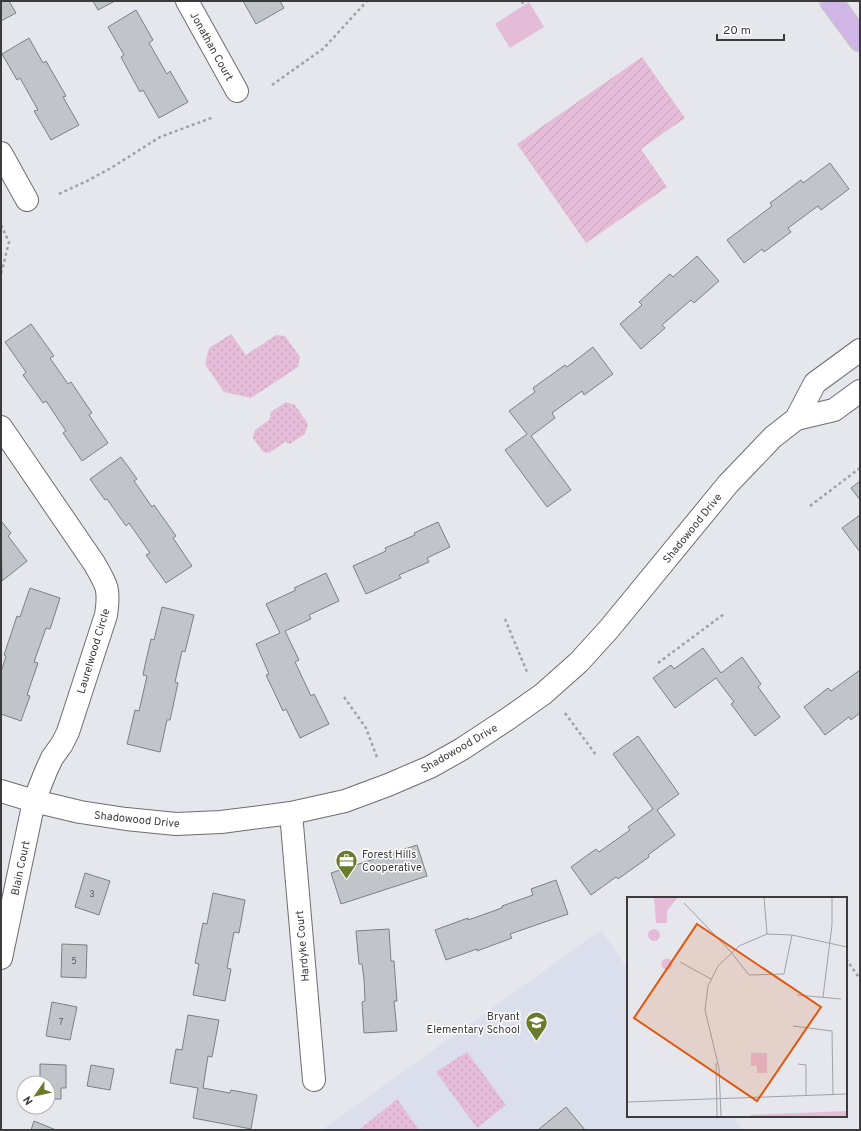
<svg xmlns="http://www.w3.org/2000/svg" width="861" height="1131" viewBox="0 0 861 1131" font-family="Overpass,sans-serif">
<defs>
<pattern id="park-dots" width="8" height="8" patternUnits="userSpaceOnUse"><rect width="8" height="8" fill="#e5bcd8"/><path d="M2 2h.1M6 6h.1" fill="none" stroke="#c5a2ba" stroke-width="1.8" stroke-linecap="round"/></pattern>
<pattern id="garden-furrows" width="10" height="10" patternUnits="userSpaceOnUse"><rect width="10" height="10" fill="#e5bcd8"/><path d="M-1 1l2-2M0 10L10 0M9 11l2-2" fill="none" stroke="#c5a2ba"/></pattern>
</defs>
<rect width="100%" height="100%" fill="#e5e7ec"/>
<!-- built -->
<polygon fill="#dbdeeb" points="601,930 628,969 628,1116 733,1116 743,1130 322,1130"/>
<!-- grass -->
<polygon fill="#e5bcd8" points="529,2 544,27 510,48 495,24"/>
<!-- park -->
<g fill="url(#park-dots)">
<polygon points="231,334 246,355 276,335 285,336 300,357 298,367 251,398 224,392 205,364 209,348"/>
<polygon points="286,402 295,405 308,424 305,434 290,444 285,442 269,453 263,452 253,438 255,430 269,420 271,412"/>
<polygon points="467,1052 506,1105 477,1128 436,1072"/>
<polygon points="397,1099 419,1130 359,1130"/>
</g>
<!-- garden -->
<polygon fill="url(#garden-furrows)" points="642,57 685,118 641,149 667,187 586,243 517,144"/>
<!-- building -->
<g fill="#c1c5c9" stroke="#7b8083">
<polygon points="1,1 9,1 16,13 1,21"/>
<polygon points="93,1 115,1 98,10"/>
<polygon points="243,1 280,1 284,8 256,24"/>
<polygon points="136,10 153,40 149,43 167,74 170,71 188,102 159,118 143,90 140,92 121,57 124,55 108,27"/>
<polygon points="29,38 43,63 46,61 66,96 63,97 79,125 51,140 34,111 38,110 20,78 17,80 2,54"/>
<polygon points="830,163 849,189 821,210 818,206 788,228 791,232 764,252 762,249 744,263 727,240 772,206 770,203 801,180 803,183"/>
<polygon points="697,256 719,281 694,303 691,300 662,325 665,328 641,349 620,324 642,305 639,302 670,274 673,277"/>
<polygon points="31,324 54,356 50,358 68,384 71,382 92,413 89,415 108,443 82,461 63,433 66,431 46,401 43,403 36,393 23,375 26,372 5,342"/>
<polygon points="593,347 613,374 584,395 582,391 552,413 555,418 531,436 571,490 547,507 505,450 527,434 509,411 535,392 533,388 565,365 567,367"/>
<polygon points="121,457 137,479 134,481 152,507 154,505 176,536 173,538 192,566 166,583 146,555 150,553 129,523 126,526 107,499 105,500 90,479"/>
<polygon points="859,482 860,482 860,500 851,488"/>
<polygon points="860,515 860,552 842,528"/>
<polygon points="1,521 11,533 8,536 27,561 2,581"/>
<polygon points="438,522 450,547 427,558 429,562 399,575 401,578 366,594 353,566 386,551 385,548 415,535 414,533"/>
<polygon points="326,573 339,601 309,615 311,619 285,631 299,660 295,662 311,696 314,694 329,724 300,738 286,709 283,711 266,675 269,674 256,644 280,633 266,604 296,590 294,588"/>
<polygon points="30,588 60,598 50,629 46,628 34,662 38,663 27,695 30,696 21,721 1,714 1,672 6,656 4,655 17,616 20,617"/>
<polygon points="162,607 194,615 185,652 182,651 175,682 178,683 170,720 167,720 160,752 127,744 135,710 139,711 147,676 143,675 145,665 151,639 154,640"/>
<polygon points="703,648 721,673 742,657 761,684 758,687 780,717 755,736 731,704 734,702 716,678 675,708 653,678 671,665 674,669"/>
<polygon points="860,670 860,713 851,720 849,717 825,735 804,707 828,688 831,691"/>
<polygon points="638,736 679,794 657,810 675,835 648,855 649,857 618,879 616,877 591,895 571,867 596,849 599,852 630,830 628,827 653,809 613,754"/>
<polygon points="417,845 427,876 341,904 331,873"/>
<polygon points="85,873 110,881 99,915 75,907"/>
<polygon points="556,880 568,914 510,934 512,938 477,951 477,949 446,960 435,930 468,918 468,920 502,908 502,906 533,895 531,889"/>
<polygon points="213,893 245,900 239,933 234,932 227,968 231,969 225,1001 193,995 199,964 195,963 203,923 207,924"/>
<polygon points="389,929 391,961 394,961 397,1001 394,1001 397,1031 364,1033 362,1002 365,1001 364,979 362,964 359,964 356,931"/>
<polygon points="62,944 87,945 86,978 61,977"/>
<polygon points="52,1002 77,1007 70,1040 46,1036"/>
<polygon points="188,1015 219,1020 212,1057 208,1056 203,1088 230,1093 231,1090 257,1095 251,1129 193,1118 198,1088 170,1083 176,1049 182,1050"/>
<polygon points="40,1064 66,1065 66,1088 61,1088 61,1099 48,1099 48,1083 40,1083"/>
<polygon points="91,1065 114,1069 110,1090 87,1086"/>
<polygon points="566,1107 585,1130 538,1130"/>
<polygon points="34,1121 56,1130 31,1130"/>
</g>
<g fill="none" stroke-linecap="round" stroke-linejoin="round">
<defs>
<g id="minor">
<polyline points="187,1 237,91"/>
<polyline points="1,153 27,200"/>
<polyline points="796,419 834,410 860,391"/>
<path d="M1 427 94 563C107 585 110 589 106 615L68 732 62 744 52 758 46 771 34 801 1 958"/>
<polyline points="1,791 34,801 80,812 126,819 176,824 221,822 291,813 345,801 388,785 430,767 462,749 509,718 543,694 579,662 609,629 728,484 773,437 796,419 815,383 860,350"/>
<polyline points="291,813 314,1080"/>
</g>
<polyline id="major" points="831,1 860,40"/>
</defs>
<!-- minor casing -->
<use href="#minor" stroke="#6c6d72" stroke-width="24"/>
<!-- major casing -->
<use href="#major" stroke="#c4c4c5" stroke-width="24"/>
<!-- path -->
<g stroke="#a0a1a5" stroke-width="2.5" stroke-dasharray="3 3" stroke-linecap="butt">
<polyline points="522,1 523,4"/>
<polyline points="272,85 324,48 367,1"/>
<polyline points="59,194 87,181 111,168 160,137 214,117"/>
<polyline points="1,225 9,242 1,274"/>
<polyline points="810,506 860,468"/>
<polyline points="505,619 527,672"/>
<polyline points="658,663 724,614"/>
<polyline points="344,697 366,728 378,760"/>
<polyline points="565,713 596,755"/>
<polyline points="846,959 860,979"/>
</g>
<!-- minor -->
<use href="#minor" stroke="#fff" stroke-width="22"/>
<!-- major -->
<use href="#major" stroke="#cfb6e6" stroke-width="22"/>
</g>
<!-- icons -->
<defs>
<symbol id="office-pin" viewBox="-11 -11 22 30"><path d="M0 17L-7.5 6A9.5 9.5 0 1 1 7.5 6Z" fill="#6a7b2a" stroke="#fff"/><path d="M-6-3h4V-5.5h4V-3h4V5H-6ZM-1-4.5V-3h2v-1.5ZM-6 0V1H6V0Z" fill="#fff"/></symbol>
<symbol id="school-pin" viewBox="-11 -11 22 30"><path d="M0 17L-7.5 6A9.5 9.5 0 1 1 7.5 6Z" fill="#6a7b2a" stroke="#fff"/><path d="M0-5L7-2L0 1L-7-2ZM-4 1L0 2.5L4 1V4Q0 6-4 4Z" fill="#fff"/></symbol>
</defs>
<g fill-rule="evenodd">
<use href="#office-pin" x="334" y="848" width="25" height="34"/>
<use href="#school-pin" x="524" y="1010" width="25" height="34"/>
</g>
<g text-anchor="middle" stroke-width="3" stroke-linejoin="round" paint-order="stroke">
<!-- number labels -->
<g font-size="9" fill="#5c5e60">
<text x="92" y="897">3</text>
<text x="74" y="964">5</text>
<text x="61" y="1025">7</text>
</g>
<!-- street labels -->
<g font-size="11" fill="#3b3b3d" stroke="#fff">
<text transform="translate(212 46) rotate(61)" y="4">Jonathan Court</text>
<text transform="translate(692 528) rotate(-51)" y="4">Shadowood Drive</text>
<text transform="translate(93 651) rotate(-73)" y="4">Laurelwood Circle</text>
<text transform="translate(459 748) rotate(-30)" y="4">Shadowood Drive</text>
<text transform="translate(137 819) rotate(6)" y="4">Shadowood Drive</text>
<text transform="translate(20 868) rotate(-78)" y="4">Blain Court</text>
<text transform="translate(302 946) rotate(-95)" y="4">Hardyke Court</text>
</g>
<!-- poi labels -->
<g font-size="11" fill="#3b3b3d" stroke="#fff" text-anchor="start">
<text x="362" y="858">Forest Hills<tspan x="362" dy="13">Cooperative</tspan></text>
<text x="520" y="1020" text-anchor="end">Bryant<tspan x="520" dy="13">Elementary School</tspan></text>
</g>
</g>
<!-- overview -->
<g transform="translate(627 897)">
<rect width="220" height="220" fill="#e5e7ec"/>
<path d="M220 214V220H123V218Z" fill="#e5bcd8"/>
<path d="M27 0H51L40 14V26H29ZM21 38a6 6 0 1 1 12 0a6 6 0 1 1-12 0ZM34.5 67a5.5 5.5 0 1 1 11 0a5.5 5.5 0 1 1-11 0Z" fill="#e5bcd8"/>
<path d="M124 156H140V176H130V169H124Z" fill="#e5bcd8"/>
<path fill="none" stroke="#a1a2a6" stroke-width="1" d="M137 0 140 37M57 6 104 55 122 78 157 77 165 38M53 65 84 82M170 98 214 102M196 100 205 28V0M166 129 205 134 206 198M89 166 90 220M171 167 179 168V199M0 205 220 197M94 220 92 171 78 113 81 89 91 69 112 49 140 37 165 38 220 50"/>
<path fill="#df580e" fill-opacity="0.15" stroke="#df580e" stroke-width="2" d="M70 27 194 110 130 204 7 121Z"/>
<rect width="220" height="220" fill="none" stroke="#3b3b3d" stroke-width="2"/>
</g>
<!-- border -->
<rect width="861" height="1131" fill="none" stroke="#3b3b3d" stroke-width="4"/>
<!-- north arrow -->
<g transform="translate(36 1095) rotate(236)"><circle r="19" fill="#ffffff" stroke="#b1b1b1"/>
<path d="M0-3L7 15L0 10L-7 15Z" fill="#6a7b2a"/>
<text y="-6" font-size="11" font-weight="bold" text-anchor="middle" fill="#3b3b3d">N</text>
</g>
<!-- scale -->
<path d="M717 34v6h67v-6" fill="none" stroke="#3b3b3d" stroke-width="2"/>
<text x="723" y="34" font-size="12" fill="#3b3b3d" stroke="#ffffff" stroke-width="3" paint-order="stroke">20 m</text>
</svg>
